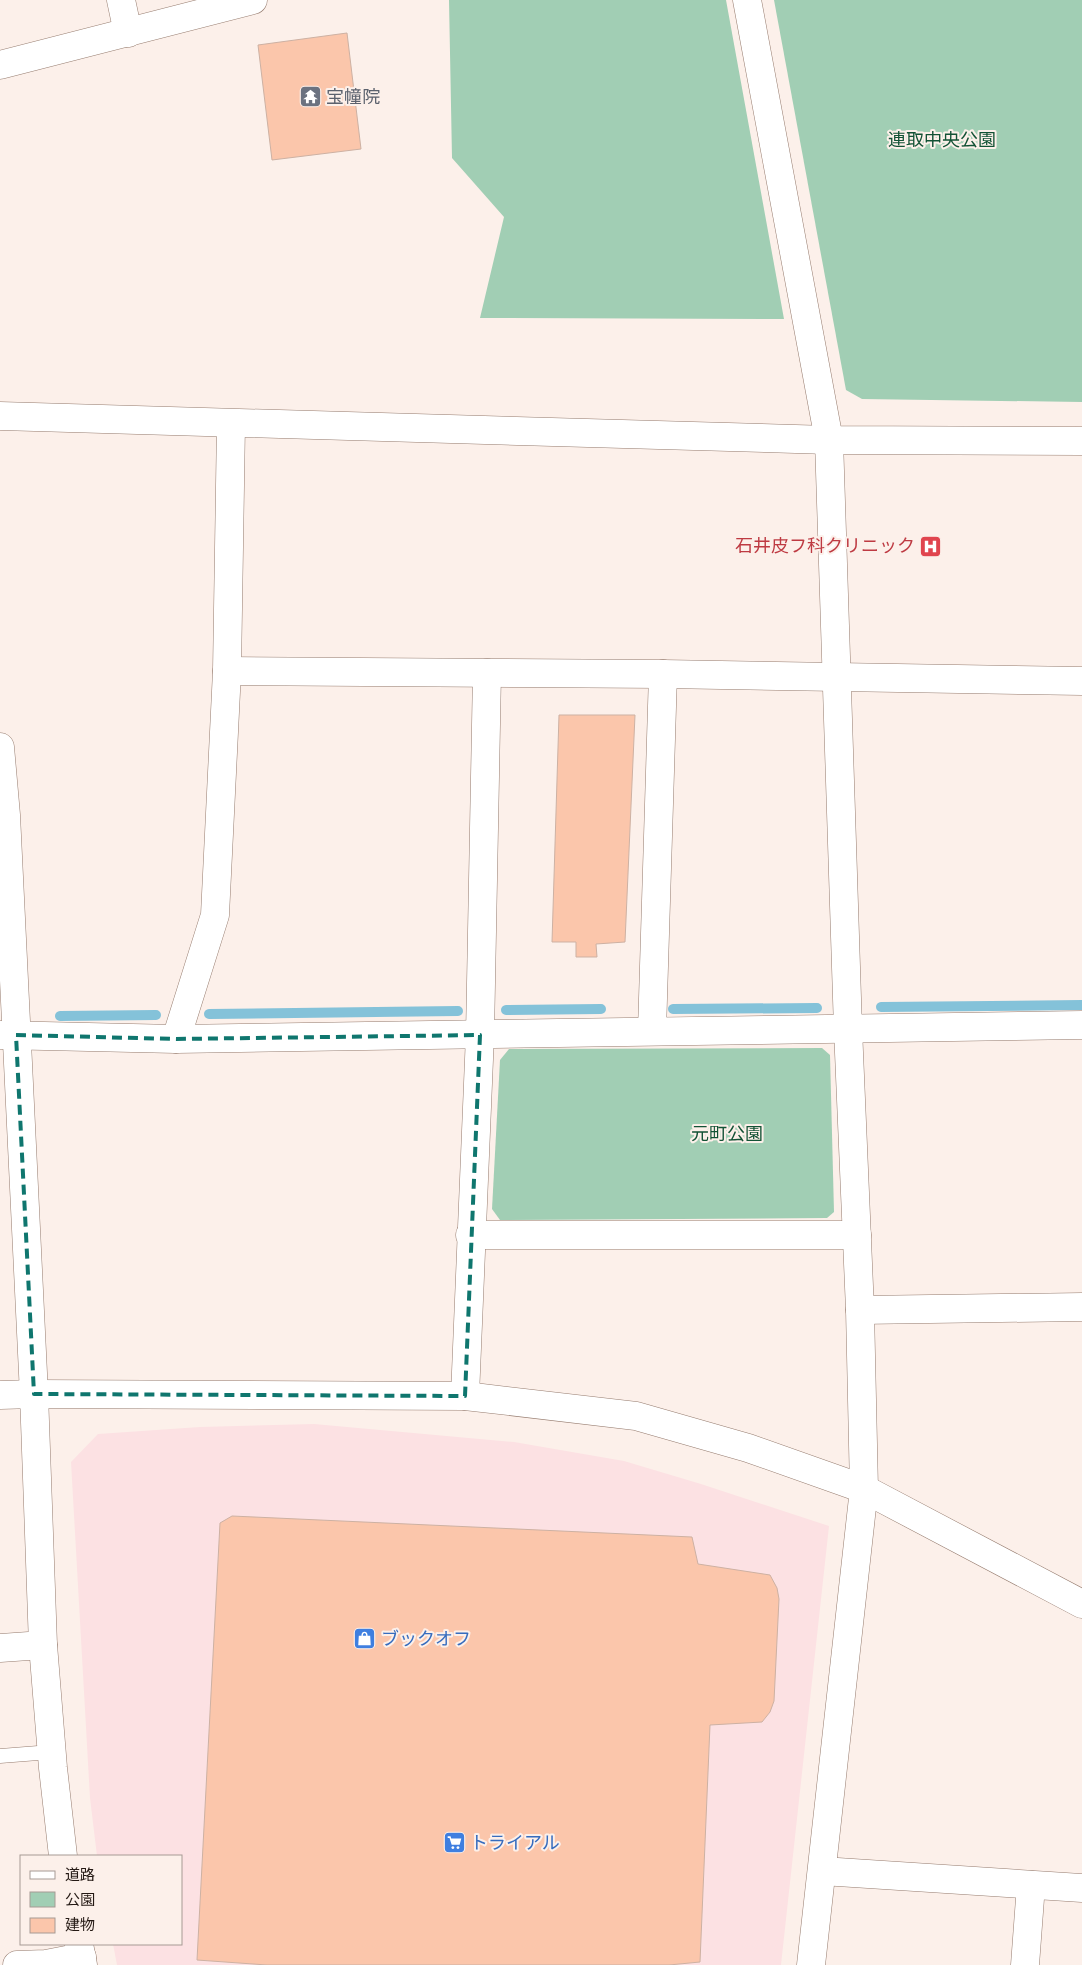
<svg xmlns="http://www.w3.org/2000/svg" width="1082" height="1965" viewBox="0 0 1082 1965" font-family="'IBM Plex Sans','Noto Sans JP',sans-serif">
<rect width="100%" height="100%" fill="#fcf0ea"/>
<!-- commercial -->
<polygon fill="#fce1e3" points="314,1424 514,1442 624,1461 701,1484 829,1526 781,1965 117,1965 113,1944 181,1944 181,1856 97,1856 90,1798 71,1462 98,1434 200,1427"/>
<!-- green -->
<g fill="#a1ceb4">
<polygon points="449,0 726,0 784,319 480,318 504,217 452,158"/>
<polygon points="774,0 1082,0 1082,402 862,399 846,390"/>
<polygon points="822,1048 830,1055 834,1212 827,1218 500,1220 492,1209 500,1060 509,1049"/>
</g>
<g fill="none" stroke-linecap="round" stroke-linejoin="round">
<!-- stream -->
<g stroke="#84c2d9" stroke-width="10">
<polyline points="881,1007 1082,1005"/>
<polyline points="673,1009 817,1008"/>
<polyline points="506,1010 601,1009"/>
<polyline points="209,1014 458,1011"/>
<polyline points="60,1016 156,1015"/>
</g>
</g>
<!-- building -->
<g fill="#fbc6ab" stroke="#cdb1a3">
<polygon points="347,33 361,149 272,160 258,45"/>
<polygon points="559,715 635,715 625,942 596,944 597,957 576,957 576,942 552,942"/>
<polygon points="232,1516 692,1537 698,1564 770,1575 777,1588 779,1599 774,1701 770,1712 762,1722 710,1725 700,1962 669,1965 267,1965 197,1960 220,1523"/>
</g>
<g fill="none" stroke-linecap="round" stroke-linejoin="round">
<defs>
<polyline id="lane" points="0,1756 51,1752"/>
<g id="street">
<polyline points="121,0 128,33"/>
<polyline points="747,0 829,440 848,1029 860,1310 864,1489"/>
<polyline points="0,65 253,0"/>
<polyline points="227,671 663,674 1082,681"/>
<polyline points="652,1031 663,674"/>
<polyline points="0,1035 176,1039 1082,1025"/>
<polyline points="176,1039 215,915 227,671 231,424"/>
<polyline points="470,1235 857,1235"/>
<polyline points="860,1310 1082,1307"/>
<polyline points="465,1396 480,1035 487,673"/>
<polyline points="0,1648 43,1645"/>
<polyline points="822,1871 1082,1888"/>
<polyline points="17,1965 46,1964 82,1957"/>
<polyline points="1025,1965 1031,1885"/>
</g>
<g id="secondary">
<polyline points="0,416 829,440 1082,441"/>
<polyline points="0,747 6,815 34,1394 43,1645 53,1768 63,1856"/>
<polyline points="0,1395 34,1394 465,1396 636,1416 748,1448 864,1489 1082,1604"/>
<polyline points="79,1944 83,1965"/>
<polyline points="811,1965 864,1489"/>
</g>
</defs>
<!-- lane casing -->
<use href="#lane" stroke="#967c6f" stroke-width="15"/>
<!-- street casing -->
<use href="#street" stroke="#967c6f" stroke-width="29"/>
<!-- secondary casing -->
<use href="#secondary" stroke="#967c6f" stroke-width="29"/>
<!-- lane -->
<use href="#lane" stroke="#fff" stroke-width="14"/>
<!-- street -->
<use href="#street" stroke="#fff" stroke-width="28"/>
<!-- secondary -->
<use href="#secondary" stroke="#fff" stroke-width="28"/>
</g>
<!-- marked area -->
<path fill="none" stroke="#0f766e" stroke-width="4" stroke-dasharray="10 6" stroke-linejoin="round" d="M16 1035 176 1039 480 1035 465 1396 34 1394Z"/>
<!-- icons -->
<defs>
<symbol id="temple-square" viewBox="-11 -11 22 22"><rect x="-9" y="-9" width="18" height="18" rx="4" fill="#6b7280" stroke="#fcf0ea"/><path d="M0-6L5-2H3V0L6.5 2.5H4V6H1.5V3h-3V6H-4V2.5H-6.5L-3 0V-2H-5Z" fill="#fff"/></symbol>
<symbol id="hospital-square" viewBox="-11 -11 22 22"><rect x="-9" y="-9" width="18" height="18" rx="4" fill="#e0444e" stroke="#fcf0ea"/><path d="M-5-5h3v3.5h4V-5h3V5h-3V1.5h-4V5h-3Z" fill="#fff"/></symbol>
<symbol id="shop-square" viewBox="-11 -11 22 22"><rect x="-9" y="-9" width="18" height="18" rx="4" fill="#3f7fe0" stroke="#fcf0ea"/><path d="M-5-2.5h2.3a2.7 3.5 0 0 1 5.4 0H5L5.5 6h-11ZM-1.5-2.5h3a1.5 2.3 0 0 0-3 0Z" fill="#fff"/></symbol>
<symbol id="supermarket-square" viewBox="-11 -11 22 22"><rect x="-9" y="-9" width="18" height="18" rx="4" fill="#3f7fe0" stroke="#fcf0ea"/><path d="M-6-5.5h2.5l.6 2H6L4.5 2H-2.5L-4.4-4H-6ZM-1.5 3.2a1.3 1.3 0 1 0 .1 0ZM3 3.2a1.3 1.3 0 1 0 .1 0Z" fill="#fff"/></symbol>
</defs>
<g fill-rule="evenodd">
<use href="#temple-square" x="298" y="84" width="25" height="25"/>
<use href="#hospital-square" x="918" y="534" width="25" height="25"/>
<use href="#shop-square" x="352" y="1626" width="25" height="25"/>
<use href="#supermarket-square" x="442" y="1830" width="25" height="25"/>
</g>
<g text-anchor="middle" stroke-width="4" stroke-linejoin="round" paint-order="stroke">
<!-- worship labels -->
<g font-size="18" fill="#5b616d" stroke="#fcf0ea" text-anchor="start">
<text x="326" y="103">宝幢院</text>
</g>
<!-- park labels -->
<g font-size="18" fill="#125235" stroke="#fcf0ea">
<text x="942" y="146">連取中央公園</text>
<text x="727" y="1140">元町公園</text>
</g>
<!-- health labels -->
<g font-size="18" fill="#be3a42" stroke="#fcf0ea" text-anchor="end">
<text x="915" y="552">石井皮フ科クリニック</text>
</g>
<!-- shop labels -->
<g font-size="18" fill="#366cbe" stroke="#fcf0ea" text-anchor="start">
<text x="381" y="1645">ブックオフ</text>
<text x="470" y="1849">トライアル</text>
</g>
</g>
<!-- legend -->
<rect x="20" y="1855" width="162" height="90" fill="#fcf0ea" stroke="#a69a94"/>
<rect x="30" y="1871" width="25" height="8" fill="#ffffff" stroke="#a69a94"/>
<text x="65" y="1880" font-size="15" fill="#241914">道路</text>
<rect x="30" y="1892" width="25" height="15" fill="#a1ceb4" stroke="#a69a94"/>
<text x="65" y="1905" font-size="15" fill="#241914">公園</text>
<rect x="30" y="1918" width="25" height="15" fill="#fbc6ab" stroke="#a69a94"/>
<text x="65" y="1930" font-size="15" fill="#241914">建物</text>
</svg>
